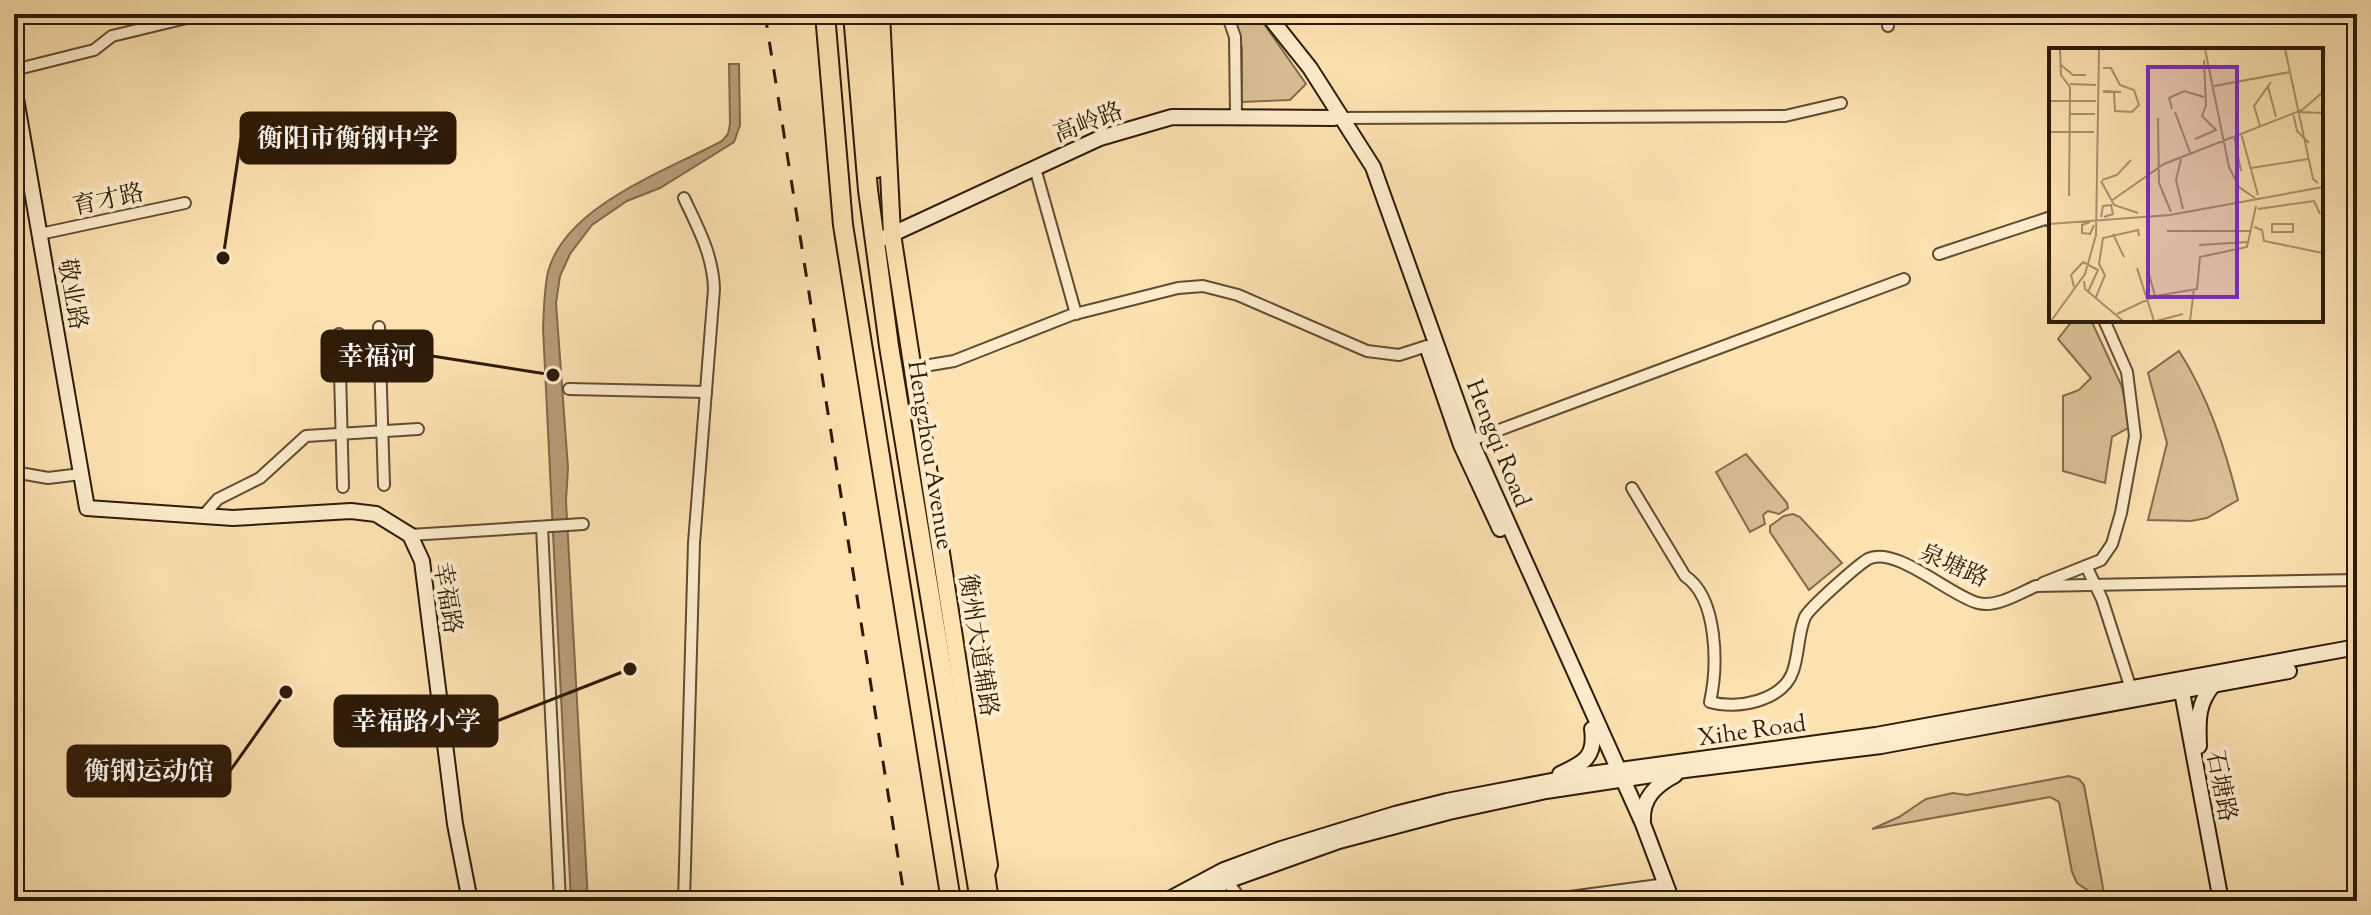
<svg xmlns="http://www.w3.org/2000/svg" width="2371" height="915" viewBox="0 0 2371 915" font-family="'Sorts Mill Goudy','Noto Serif SC',serif">
<rect width="100%" height="100%" fill="#fce1b1"/>
<filter id="stains"><feTurbulence type="fractalNoise" baseFrequency=".0025" numOctaves="4"/><feColorMatrix values="0 0 0 0 .2 0 0 0 0 .09 0 0 0 0 .02 0 0 0 .5 -.17"/></filter>
<radialGradient id="worn" r=".72"><stop offset=".6" stop-color="#630" stop-opacity="0"/><stop offset="1" stop-color="#630" stop-opacity=".3"/></radialGradient>
<!-- green -->
<g fill="#d9bf94" stroke="#836c4e" stroke-width="2">
<polygon points="1232,14 1257,14 1306,84 1290,100 1242,102 1242,48"/>
<polygon points="2073,320 2091,320 2122,387 2130,427 2112,437 2105,483 2063,471 2063,396 2079,390 2091,378 2058,339"/>
<path d="M2179 351C2208 396 2225 448 2238 500L2207 518 2191 521 2148 520 2167 443 2148 373Z"/>
<polygon points="1746,454 1787,503 1788,508 1779,514 1768,511 1763,515 1765,524 1750,532 1716,472"/>
<polygon points="1793,514 1800,517 1842,563 1809,590 1770,532 1770,526 1784,516"/>
<polygon points="2069,776 2079,779 2084,785 2104,893 2096,896 2077,883 2072,872 2059,802 2050,797 1872,829 1899,817 1926,799 1953,793 1967,795"/>
</g>
<!-- water -->
<path fill="#b69d78" stroke="#7f694b" stroke-width="2" d="M729 64H739L740 125 734 142 660 188 627 201 592 225 570 254 560 276 556 303 568 468 566 501 588 901H571L543 328C544 310 544 290 548 272 565 206 666 171 722 141L728 134 730 124Z"/>
<g fill="none" stroke-linecap="round" stroke-linejoin="round">
<defs>
<g id="street">
<polyline points="1227,14 1235,37 1236,115"/>
<polyline points="1888,26 1888,14"/>
<polyline points="14,70 94,50 112,36 203,14"/>
<polyline points="1337,118 1785,116 1841,103"/>
<polyline points="1035,168 1076,314"/>
<path d="M684 198C698 228 713 255 714 289L694 543 684 901"/>
<polyline points="40,234 185,203"/>
<polyline points="1939,254 2048,218 2051,222"/>
<polyline points="379,327 384,485"/>
<polyline points="339,334 343,487"/>
<polyline points="912,368 954,361 1071,315 1178,288 1203,286 1238,295 1367,351 1399,355 1427,346"/>
<polyline points="569,389 706,392"/>
<polyline points="1467,442 1904,279"/>
<polyline points="14,472 48,478 81,474"/>
<path d="M1632 488 1685 576C1718 598 1718 666 1710 702 1737 710 1783 701 1793 671 1799 654 1798 633 1805 617 1810 607 1858 565 1868 559 1896 545 1950 596 1978 603 1996 608 2020 593 2036 586L2357 580"/>
<polyline points="203,516 218,499 260,478 306,436 418,429"/>
<polyline points="542,527 560,901"/>
<polyline points="410,535 583,524"/>
<polyline points="2086,566 2102,599 2131,689"/>
<polyline points="2043,583 2101,560 2112,544 2121,513 2135,436 2127,372 2104,320"/>
<polyline points="1227,881 1242,901"/>
<polyline points="1540,901 1659,885"/>
</g>
<g id="secondary">
<polyline points="1267,14 1310,68 1373,167 1471,441 1643,824 1672,901"/>
<polyline points="14,87 87,508 233,518 351,511 376,514 410,535 422,561 455,824 470,901"/>
<polyline points="884,238 1100,138 1172,117 1334,118"/>
<polyline points="1429,352 1461,445 1500,529"/>
<polyline points="2180,681 2221,901"/>
<path d="M2199 746C2198 721 2197 703 2214 684"/>
<path d="M1560 774C1584 763 1596 757 1592 729"/>
<path d="M1643 820C1642 798 1656 785 1675 775"/>
<polyline points="1166,901 1224,870 1281,849 1395,814 1447,801 1583,775 1876,735 2357,647"/>
<polyline points="1189,901 1227,881 1339,841 1449,812 1546,791 1685,770 1881,746 2289,671"/>
</g>
<polyline id="primary" points="881,14 892,234 989,865 986,874 990,901"/>
<g id="highway">
<polyline points="825,14 843,225 951,901"/>
<polyline points="853,14 868,190 889,346 980,901"/>
<polyline points="871,14 877,168"/>
</g>
</defs>
<!-- street casing -->
<use href="#street" stroke="#614c32" stroke-width="14"/>
<!-- secondary casing -->
<use href="#secondary" stroke="#2d1a08" stroke-width="18"/>
<!-- primary casing -->
<use href="#primary" stroke="#2d1a08" stroke-width="20"/>
<!-- highway casing -->
<use href="#highway" stroke="#2d1a08" stroke-width="22"/>
<!-- street -->
<use href="#street" stroke="#fdeccc" stroke-width="10"/>
<!-- secondary -->
<use href="#secondary" stroke="#fdeccc" stroke-width="14"/>
<!-- primary -->
<use href="#primary" stroke="#fce1b1" stroke-width="16"/>
<!-- highway -->
<use href="#highway" stroke="#fce1b1" stroke-width="18"/>
<!-- rail -->
<polyline stroke="#2d1a08" stroke-width="3" stroke-dasharray="14 14" stroke-linecap="butt" points="765,14 905,901"/>
</g>
<g text-anchor="middle" stroke-width="8" stroke-linejoin="round" paint-order="stroke">
<!-- street labels -->
<g font-size="24" fill="#2d1a08" stroke="#fdeccc">
<text transform="translate(1088 122) rotate(-21)" y="8">高岭路</text>
<text transform="translate(108 199) rotate(-12)" y="8">育才路</text>
<text transform="translate(73 294) rotate(80)" y="8">敬业路</text>
<text transform="translate(1499 443) rotate(68)" y="8">Hengqi Road</text>
<text transform="translate(931 455) rotate(81)" y="8">Hengzhou Avenue</text>
<text transform="translate(1954 565) rotate(24)" y="8">泉塘路</text>
<text transform="translate(448 598) rotate(81)" y="8">幸福路</text>
<text transform="translate(979 645) rotate(81)" y="8">衡州大道辅路</text>
<text transform="translate(1752 730) rotate(-8)" y="8">Xihe Road</text>
<text transform="translate(2222 786) rotate(79)" y="8">石塘路</text>
</g>
</g>
<!-- overview -->
<g transform="translate(2049 48)">
<rect width="274" height="274" fill="#fce1b1"/>
<path fill="none" stroke="#a9916d" stroke-width="2" d="M11 1 12 27 21 39 20 148M156 1 180 119 190 139 206 150M236 1 264 131 269 135M12 17 24 27H37M54 20H62L71 37 85 42 90 57 83 64 66 63 65 44M21 36 47 37M165 38 241 24M219 39 227 69M54 44H72L54 43M0 53H47M123 61 120 50 135 43 155 49M126 64 142 107M248 64 274 65M244 65 248 83 260 95M21 66H46M109 70 110 135 122 164M211 78 205 58 222 34M0 84H45M192 85 209 147M185 88 192 123M146 91 167 82 153 68 157 57 155 12M132 111 127 132 134 161M202 120 259 111M53 132 68 127 82 112M52 133 65 157 89 165M62 153 115 116 253 62 274 44M209 161 265 153 271 166M52 169 54 158 62 157 64 166 55 169M41 174 33 177V185L41 186 45 177M0 176 121 167 274 139M223 176H244V184H223ZM205 179 213 182 215 193 274 205M118 183H202M64 186 75 209M150 197 199 194M98 219 106 248M88 220 105 273M35 233 36 241 74 273M25 239 22 227 34 214 49 222 39 244M47 249 56 227 50 216 54 190 89 182 90 188M68 266 106 248 148 241 151 209 198 199 207 158M2 273 36 226 47 187 50 1M107 273 134 266M141 273 145 241"/>
<path fill="#7b2cbf" fill-opacity="0.15" stroke="#7b2cbf" stroke-width="4" d="M99 19H188V249H99Z"/>
<rect width="274" height="274" fill="none" stroke="#2d1a08" stroke-width="4"/>
</g>
<!-- callouts -->
<path fill="none" stroke="#2d1a08" stroke-width="3" d="M223 258L241 138M553 375L432 356M630 669L497 721M286 692L230 771"/>
<g fill="#2d1a08" stroke="#fdeccc" stroke-width="3">
<circle cx="223" cy="258" r="8"/>
<circle cx="553" cy="375" r="8"/>
<circle cx="630" cy="669" r="8"/>
<circle cx="286" cy="692" r="8"/>
</g>
<g fill="#2d1a08" stroke="#2d1a08" stroke-width="3">
<rect x="241" y="113" width="214" height="50" rx="8"/>
<rect x="322" y="331" width="110" height="50" rx="8"/>
<rect x="335" y="696" width="162" height="50" rx="8"/>
<rect x="68" y="746" width="162" height="50" rx="8"/>
</g>
<g font-size="26" text-anchor="middle" font-weight="bold" fill="#fff">
<text x="348" y="147">衡阳市衡钢中学</text>
<text x="377" y="365">幸福河</text>
<text x="416" y="730">幸福路小学</text>
<text x="149" y="780">衡钢运动馆</text>
</g>
<!-- margin -->
<rect width="2371" height="915" fill="none" stroke="#fce1b1" stroke-width="48"/>
<rect x="16" y="16" width="2339" height="883" fill="none" stroke="#2d1a08" stroke-width="4"/>
<rect x="24" y="24" width="2323" height="867" fill="none" stroke="#2d1a08" stroke-width="2"/>
<rect width="100%" height="100%" filter="url(#stains)"/>
<rect width="100%" height="100%" fill="url(#worn)"/>
</svg>
